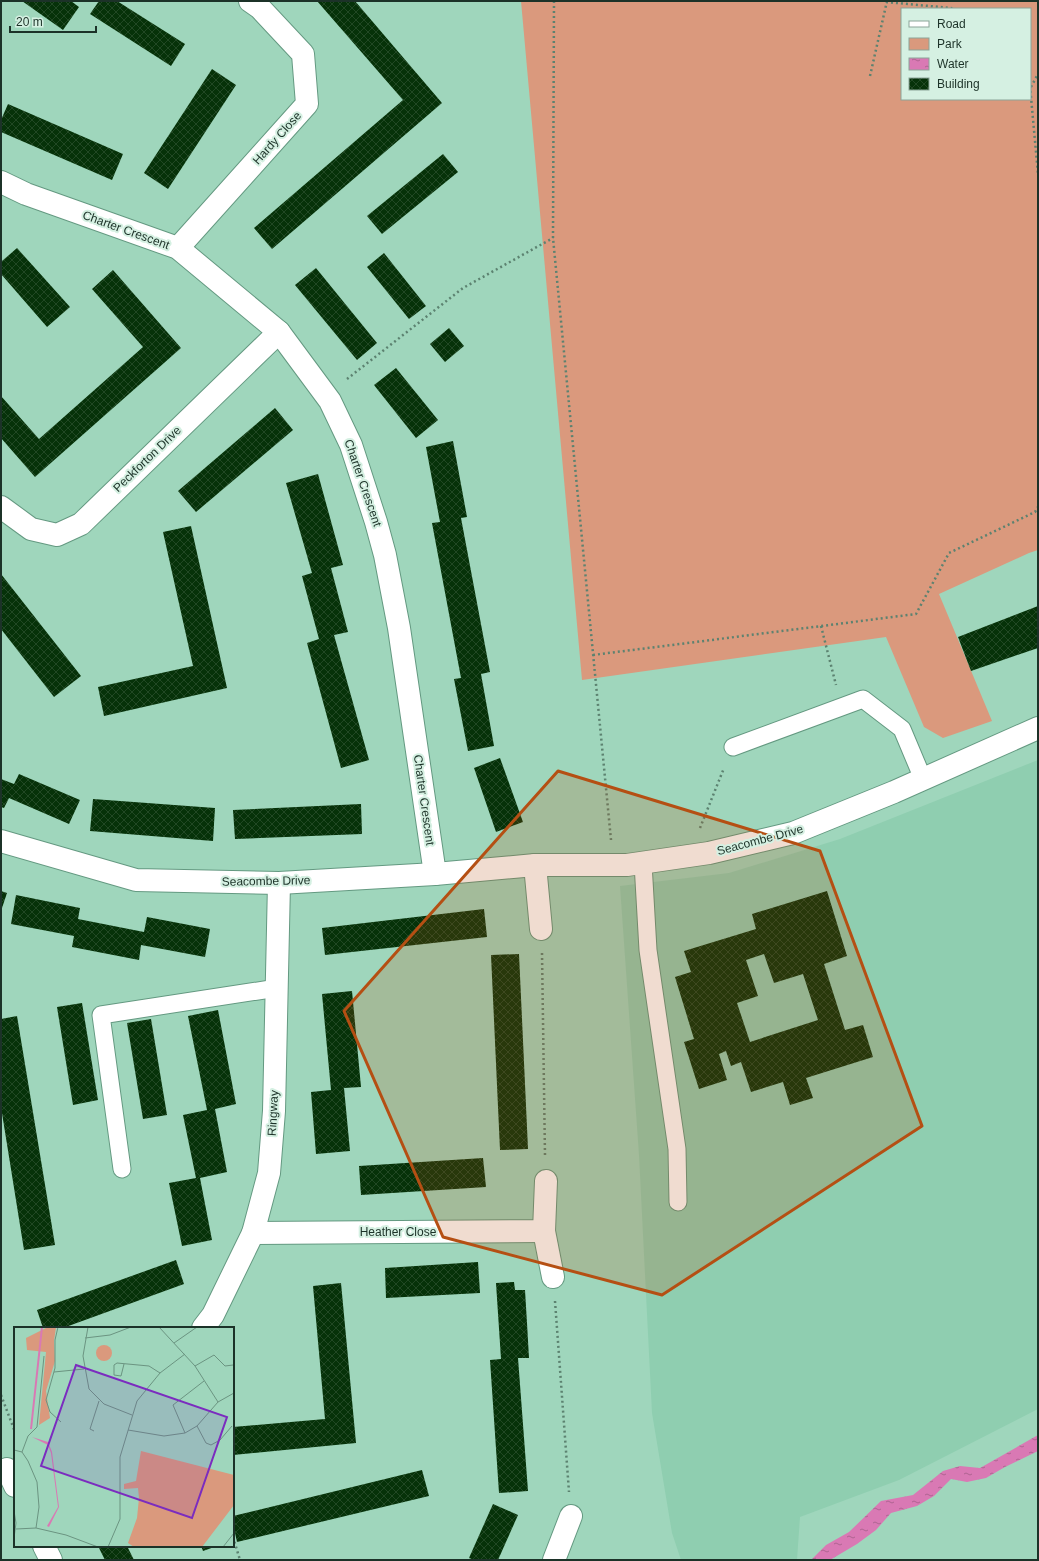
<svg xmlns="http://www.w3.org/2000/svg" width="1039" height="1561" viewBox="0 0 1039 1561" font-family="Arial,sans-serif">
<defs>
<pattern id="water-ripples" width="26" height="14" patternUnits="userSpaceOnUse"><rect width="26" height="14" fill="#d979b4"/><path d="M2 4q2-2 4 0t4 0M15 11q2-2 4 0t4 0" fill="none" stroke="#af6492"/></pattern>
<pattern id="building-cross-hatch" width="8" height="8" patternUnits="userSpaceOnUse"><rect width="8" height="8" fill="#063209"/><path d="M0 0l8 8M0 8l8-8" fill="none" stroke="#214824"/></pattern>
</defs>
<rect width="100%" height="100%" fill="#9fd6bc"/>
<!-- built -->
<polygon fill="#8fceb0" points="1038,760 1038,1409 899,1480 800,1517 797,1560 681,1560 672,1533 652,1413 639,1155 620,886 729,873 840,839"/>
<!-- green -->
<path fill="#da997d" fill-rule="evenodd" d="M521 1H1038V550L1029 553 939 594 992 721 943 738 924 727 886 637 582 680ZM902 9H1030V99H902Z"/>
<!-- water -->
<polygon fill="url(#water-ripples)" points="1038,1435 1038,1451 1005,1467 986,1478 967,1482 951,1479 934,1496 917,1506 891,1513 876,1530 857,1544 830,1560 811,1560 826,1545 849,1532 881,1501 913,1495 943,1471 960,1466 980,1468"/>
<!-- building -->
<g fill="url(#building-cross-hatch)" fill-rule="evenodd">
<polygon points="22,1 71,1 79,7 63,30"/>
<polygon points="99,1 117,1 185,44 171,66 90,14"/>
<polygon points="317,1 355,1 442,103 272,249 254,228 403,100"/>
<polygon points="212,69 236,85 168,189 144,173"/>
<polygon points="8,104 123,154 112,180 1,132 1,120"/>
<polygon points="443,154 458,172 382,234 367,216"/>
<polygon points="17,248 70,307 47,327 1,274 1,260 2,261"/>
<polygon points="384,253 426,306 409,319 367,267"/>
<polygon points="316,268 377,343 357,360 295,285"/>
<polygon points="113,270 181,348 35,477 1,438 1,396 39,439 143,347 92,289"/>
<polygon points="449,328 464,346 445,362 430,344"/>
<polygon points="396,368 438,420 416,438 374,385"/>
<polygon points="275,408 293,430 196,512 178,491"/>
<polygon points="453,441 467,517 461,518 490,672 481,674 494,746 468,751 454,679 461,678 432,523 440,522 426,447"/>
<polygon points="318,474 343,565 331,568 348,632 334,635 369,760 341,768 307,643 319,639 302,576 312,573 286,483"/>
<polygon points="191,526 227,688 104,716 98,687 193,666 163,532"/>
<polygon points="1,574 81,676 54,697 1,629"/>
<polygon points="1038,606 1038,648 971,671 958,637"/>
<polygon points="500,758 523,822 496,832 474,768"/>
<polygon points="19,774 80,800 69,824 9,798 4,808 1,807 1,779 14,784"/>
<polygon points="93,799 215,808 213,841 90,831"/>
<polygon points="361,804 362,834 235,839 233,810"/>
<polygon points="1,891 7,893 1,911"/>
<path d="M827 891 847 956 824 964 845 1030 863 1025 873 1057 806 1078 813 1098 790 1105 783 1082 751 1092 741 1062 731 1066 726 1051 719 1054 727 1080 699 1089 684 1042 694 1039 675 977 691 972 684 951 756 929 752 914ZM764 954 774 983 803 974 818 1020 750 1042 737 1003 758 996 746 960Z"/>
<polygon points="16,895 80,908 78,919 144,932 147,917 210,929 205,957 141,945 139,960 72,947 74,936 11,924"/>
<polygon points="484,909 487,937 325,955 322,928"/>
<polygon points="519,954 528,1149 500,1150 491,955"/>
<polygon points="352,991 361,1087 344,1088 350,1151 316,1154 311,1092 331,1090 322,994"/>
<polygon points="82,1003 98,1100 73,1105 57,1007"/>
<polygon points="218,1010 236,1104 215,1109 227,1172 200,1178 212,1240 182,1246 169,1183 196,1178 183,1115 207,1110 188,1016"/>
<polygon points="17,1016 55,1245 24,1250 1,1107 1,1019"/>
<polygon points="151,1019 167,1115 143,1119 127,1023"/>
<polygon points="483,1158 486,1187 361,1195 359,1166"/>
<polygon points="176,1260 184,1284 63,1328 43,1328 37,1310"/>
<polygon points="478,1262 480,1293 386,1298 385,1268"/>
<polygon points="514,1282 515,1290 525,1290 527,1323 529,1358 518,1358 528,1491 499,1493 490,1360 501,1359 496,1283"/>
<polygon points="341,1283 356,1443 233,1455 233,1427 325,1419 313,1286"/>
<polygon points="422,1470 429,1496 237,1542 233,1524 233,1516"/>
<polygon points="493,1504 518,1515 498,1560 474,1560 469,1558"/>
<polygon points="104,1546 127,1546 134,1560 105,1560 99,1548"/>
<polygon points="201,1546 217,1546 203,1551"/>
</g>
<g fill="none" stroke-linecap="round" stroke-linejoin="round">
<defs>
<g id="service">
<polyline points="733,747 863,699 902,729 923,779"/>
<polyline points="643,863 648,950 677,1149 678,1202"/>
<polyline points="122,1169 101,1015 277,988"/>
</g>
<g id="minor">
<polyline points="1,182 26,194 178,248 279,332 330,401 351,445 376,522 385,555 399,628 435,874"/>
<polyline points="178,248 307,104 303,54 260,8 250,1"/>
<polyline points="1,507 31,529 57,535 81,524 279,332"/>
<polyline points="1,841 136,880 279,883 435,874 535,865 627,865 709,853 793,833 894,792 1038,728"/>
<polyline points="535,865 541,929"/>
<polyline points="544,1231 553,1277"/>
<polyline points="253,1233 544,1231 546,1181"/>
<polyline points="203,1328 213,1315 253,1233 269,1173 274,1111 279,883"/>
<polyline points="7,1469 15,1486"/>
<polyline points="44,1546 51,1560"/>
<polyline points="554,1560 571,1516"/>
</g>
</defs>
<!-- service casing -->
<use href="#service" stroke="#649981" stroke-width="19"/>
<!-- minor casing -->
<use href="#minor" stroke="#649981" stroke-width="24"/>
<!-- path -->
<g stroke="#5c8270" stroke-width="2.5" stroke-dasharray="2 3" stroke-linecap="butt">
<polyline points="554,1 553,238 611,840"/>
<polyline points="886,2 951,8 952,9"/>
<polyline points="870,76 887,1"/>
<polyline points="1030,86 1038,174"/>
<polyline points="1031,87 1038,74"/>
<polyline points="347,379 463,288 553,238"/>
<polyline points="821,626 836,685"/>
<polyline points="593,655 916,614 949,553 1035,512 1038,507"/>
<polyline points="700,828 724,768"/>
<polyline points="542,953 545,1156"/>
<polyline points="555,1301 569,1492"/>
<polyline points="1,1395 15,1432"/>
<polyline points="233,1537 240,1560"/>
</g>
<!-- service -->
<use href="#service" stroke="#fff" stroke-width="17"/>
<!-- minor -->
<use href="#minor" stroke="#fff" stroke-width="22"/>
</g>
<!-- marked area -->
<path fill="#b54f13" fill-opacity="0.2" stroke="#b54f13" stroke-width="3" stroke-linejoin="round" d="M558 771 820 851 922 1126 662 1295 443 1237 344 1011Z"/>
<g text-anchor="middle" stroke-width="4" stroke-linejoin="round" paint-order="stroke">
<!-- street labels -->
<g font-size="12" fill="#1c3228" stroke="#d5f0e2">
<text transform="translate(277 138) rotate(-48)" y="4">Hardy Close</text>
<text transform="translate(126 230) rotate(20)" y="4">Charter Crescent</text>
<text transform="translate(147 459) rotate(-44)" y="4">Peckforton Drive</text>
<text transform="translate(363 483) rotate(71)" y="4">Charter Crescent</text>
<text transform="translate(424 800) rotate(82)" y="4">Charter Crescent</text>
<text transform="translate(760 840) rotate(-15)" y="4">Seacombe Drive</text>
<text transform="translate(266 881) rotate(-1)" y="4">Seacombe Drive</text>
<text transform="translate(273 1113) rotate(-87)" y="4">Ringway</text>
<text x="398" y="1236">Heather Close</text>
</g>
</g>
<!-- overview -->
<g transform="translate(14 1327)">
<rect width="220" height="220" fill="#9fd6bc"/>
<path d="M34 0H42L40 14 41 34 32 64 36 91 25 98 32 25 13 23 12 11ZM127 124 220 148V178L188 220H120L114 216 123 191 125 171 124 161 110 162V157L122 154Z" fill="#da997d"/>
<path d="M82 26a8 8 0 1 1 16 0a8 8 0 1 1-16 0Z" fill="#da997d"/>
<path d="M18 110 34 115 38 125 45 180 35 200 33 199 44 180 37 126 34 118Z" fill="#d979b4"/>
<path fill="none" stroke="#d979b4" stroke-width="2" d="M17 102 28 0"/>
<path fill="none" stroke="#6b9481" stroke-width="1" d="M44 0 41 13V41L32 73 36 85 47 95M74 0 69 29 75 62 90 77 118 88M145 0 181 39 204 75M71 11 96 8 117 0M160 16 183 0M110 37 107 49 100 48V38L103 36 135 39 146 46M181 39 200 28 211 39 219 38M40 45 70 42M183 99 192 116 197 118 206 113 218 99M114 103 150 109 171 106 183 99 204 75 220 66M80 104 76 102 85 74M171 106 159 78 190 54M0 123 8 125 14 134 23 155 25 180 22 201M8 125 14 109 23 100 30 29M0 184 2 196 0 211M2 202 22 201 52 208 84 220M94 220 106 192V130L123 74 146 46 171 27M209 220 220 206"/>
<path fill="#7b2cbf" fill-opacity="0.15" stroke="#7b2cbf" stroke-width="2" d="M62 38 213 90 178 191 27 139Z"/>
<rect width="220" height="220" fill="none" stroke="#1c3228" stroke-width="2"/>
</g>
<!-- border -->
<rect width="1039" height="1561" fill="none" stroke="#1c3228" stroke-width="4"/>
<!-- legend -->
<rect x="901" y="8" width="130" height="92" fill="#d5f0e2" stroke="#8ba498"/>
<rect x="909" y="21" width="20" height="6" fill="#ffffff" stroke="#8ba498"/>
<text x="937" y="28" font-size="12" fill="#1c3228">Road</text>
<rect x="909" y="38" width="20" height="12" fill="#da997d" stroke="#8ba498"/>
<text x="937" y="48" font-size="12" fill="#1c3228">Park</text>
<rect x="909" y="58" width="20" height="12" fill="url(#water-ripples)" stroke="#8ba498"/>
<text x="937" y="68" font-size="12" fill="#1c3228">Water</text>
<rect x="909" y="78" width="20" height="12" fill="url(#building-cross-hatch)" stroke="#8ba498"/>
<text x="937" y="88" font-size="12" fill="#1c3228">Building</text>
<!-- scale -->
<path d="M10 26v6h86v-6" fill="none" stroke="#1c3228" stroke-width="2"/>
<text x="16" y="26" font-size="12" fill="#1c3228" stroke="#d5f0e2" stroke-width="3" paint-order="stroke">20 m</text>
</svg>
